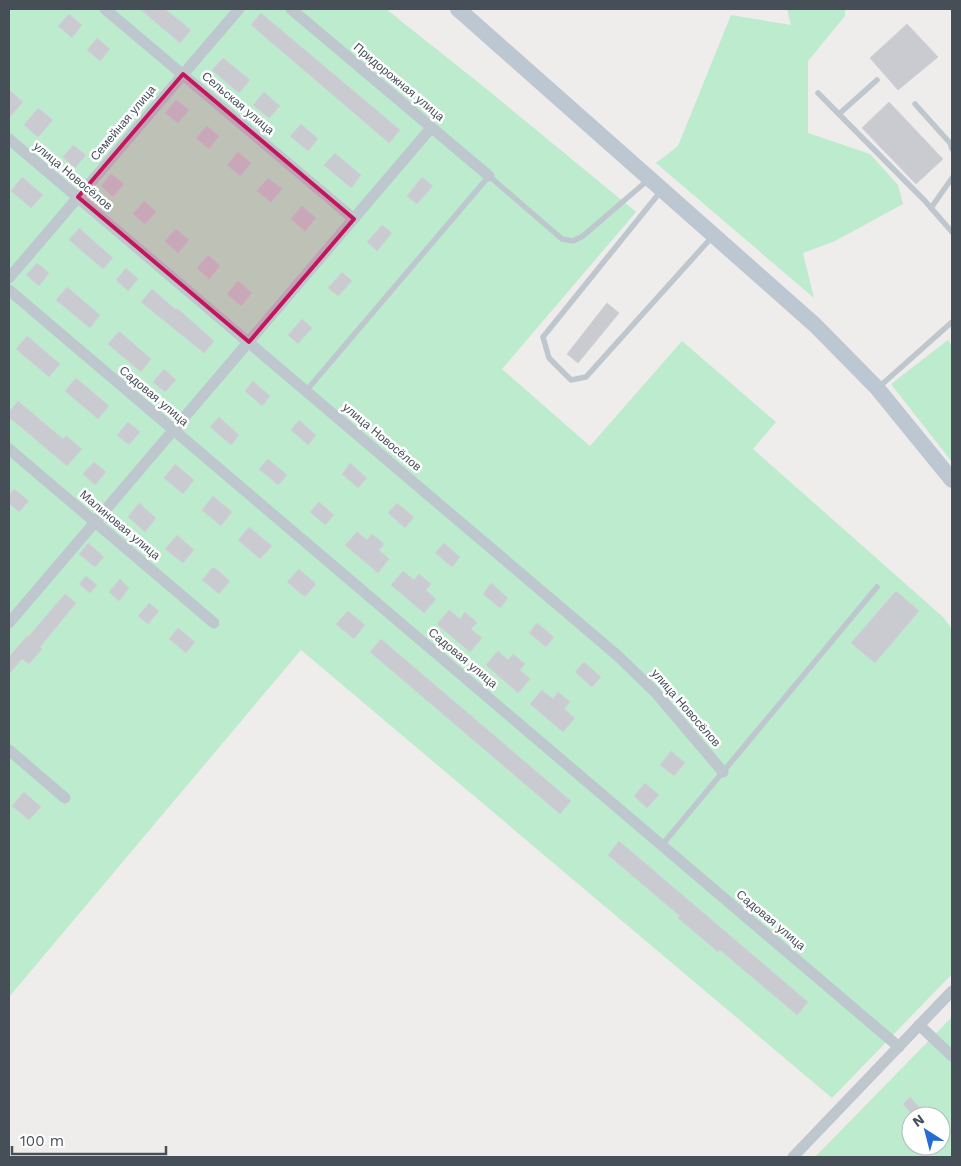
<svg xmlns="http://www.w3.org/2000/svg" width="961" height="1166" viewBox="0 0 961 1166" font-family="'Work Sans',sans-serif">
<rect width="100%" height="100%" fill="#efecec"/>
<!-- green -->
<g fill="#bcebce" fill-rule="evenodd">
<polygon points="9,9 386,9 489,91 636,212 502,369 590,446 682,341 776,422 753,449 943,617 952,629 952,974 832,1098 301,650 9,997"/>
<polygon points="787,9 845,9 845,16 808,61 808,133 870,154 898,185 903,204 835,241 803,253 814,298 656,163 678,146 731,15 791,25"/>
<polygon points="948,340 952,346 952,462 891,384"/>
<path d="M952 1017V1157H815ZM911 1116H941V1146H911Z"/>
</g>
<!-- building -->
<g fill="#cacbd1" stroke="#d0d2d7">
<polygon points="140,9 165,9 191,30 180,43"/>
<polygon points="261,13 400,130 389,143 251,25"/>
<polygon points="69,14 82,25 72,38 58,26"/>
<polygon points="907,24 938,57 898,90 870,58"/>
<polygon points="97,38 110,49 100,61 87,50"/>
<polygon points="223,58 250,80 239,93 212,70"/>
<polygon points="9,90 23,102 9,118"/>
<polygon points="264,92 280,106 269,118 253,105"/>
<polygon points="176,100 189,110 178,123 165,113"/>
<polygon points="889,102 943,159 916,184 862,128"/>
<polygon points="38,108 53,120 38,137 24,125"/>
<polygon points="301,124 318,139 308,151 290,136"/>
<polygon points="207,126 219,136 209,149 196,138"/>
<polygon points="73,145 86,155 75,168 63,157"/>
<polygon points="238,152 251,163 240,176 227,165"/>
<polygon points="335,153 361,175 351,188 324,165"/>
<polygon points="111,174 124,184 113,197 101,186"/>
<polygon points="22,177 43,195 31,208 11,191"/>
<polygon points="422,177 433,186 417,204 407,196"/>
<polygon points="268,178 282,189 271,202 257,191"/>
<polygon points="144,201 156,212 145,224 133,214"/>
<polygon points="302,206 316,218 305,231 291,219"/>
<polygon points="382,225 392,233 377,251 367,242"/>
<polygon points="79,228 113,258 103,269 69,240"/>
<polygon points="176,229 189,240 178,253 165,241"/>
<polygon points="208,255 220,266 209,279 197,268"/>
<polygon points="37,263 49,273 39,286 26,275"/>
<polygon points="126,268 138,279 128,291 116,280"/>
<polygon points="342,272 352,281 338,296 328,288"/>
<polygon points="238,281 252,293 241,306 227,294"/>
<polygon points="67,287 100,315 90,328 56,300"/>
<polygon points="152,289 176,310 177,308 214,341 204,353 141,302"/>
<polygon points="607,303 619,313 578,363 567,354"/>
<polygon points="302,319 312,328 298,344 288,335"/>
<polygon points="119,331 151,359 141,372 108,344"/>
<polygon points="27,336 60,364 49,377 16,349"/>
<polygon points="164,369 176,380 165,392 153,382"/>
<polygon points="76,378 109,406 98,419 65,391"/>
<polygon points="253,381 270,396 262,406 245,391"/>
<polygon points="18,401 63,439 66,436 82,449 67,466 9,417 9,412"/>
<polygon points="219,417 239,435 231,445 210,427"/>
<polygon points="299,420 316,435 308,445 291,430"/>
<polygon points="128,422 140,432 129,445 117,435"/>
<polygon points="268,459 287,475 278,485 259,469"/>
<polygon points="94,462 106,472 95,485 83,474"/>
<polygon points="350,463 367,478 358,488 342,474"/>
<polygon points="175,464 194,480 183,494 164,478"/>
<polygon points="14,489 29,501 19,512 9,503 9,495"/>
<polygon points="213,496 232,512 221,526 202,510"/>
<polygon points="319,502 334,515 325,525 310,512"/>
<polygon points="139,503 156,518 145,532 128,517"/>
<polygon points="397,503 414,517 405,528 388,513"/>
<polygon points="249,527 272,546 260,559 238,540"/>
<polygon points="357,532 367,540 372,534 384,544 379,550 389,559 378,573 345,545"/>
<polygon points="177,535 194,550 183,563 165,549"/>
<polygon points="88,543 104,557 95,567 79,554"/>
<polygon points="444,543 460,557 452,567 435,553"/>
<polygon points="212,568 215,568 230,581 219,594 202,580"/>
<polygon points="299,569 316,584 305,597 287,582"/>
<polygon points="403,571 414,580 419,574 431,584 426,590 436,599 424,613 391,585"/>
<polygon points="86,576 97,585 90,593 79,584"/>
<polygon points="120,579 129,588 119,601 109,592"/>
<polygon points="491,583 508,598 500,608 483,594"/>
<polygon points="896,591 919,611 875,663 851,643"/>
<polygon points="65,594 76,603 40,647 42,649 29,664 22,659 9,674 9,657 27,636 28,637"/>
<polygon points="149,603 159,611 148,624 138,616"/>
<polygon points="449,610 460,619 465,612 477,623 471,629 482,638 470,652 437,624"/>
<polygon points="348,611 365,625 354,639 336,624"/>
<polygon points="537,623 554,637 546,647 529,633"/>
<polygon points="178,628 195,642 186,653 169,639"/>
<polygon points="381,639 571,801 560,814 370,652"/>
<polygon points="498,651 508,660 513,654 525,664 520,670 530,679 518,693 486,665"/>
<polygon points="584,662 601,677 592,687 575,672"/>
<polygon points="542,690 553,699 558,692 570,702 564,709 575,718 563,732 530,704"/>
<polygon points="671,751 685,763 674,776 660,765"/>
<polygon points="645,783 659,795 647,808 634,796"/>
<polygon points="24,792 41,807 29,820 12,806"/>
<polygon points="619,841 808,1002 797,1015 720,950 718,952 678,918 680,916 608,855"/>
<polygon points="910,1097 919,1107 911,1113 903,1104"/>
</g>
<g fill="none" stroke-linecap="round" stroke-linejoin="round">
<!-- service -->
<g stroke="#bec6ce" stroke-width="5.5">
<polyline points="818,93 925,201 952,232"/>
<polyline points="915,104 950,143 952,149"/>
<polyline points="839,114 877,80"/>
<polyline points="661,191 543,337 549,358 571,380 586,377 712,237"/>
<polyline points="931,208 952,178"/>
<polyline points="879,387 952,322"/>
<polyline points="306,391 489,176 562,239 573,241 583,236 648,180"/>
<polyline points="662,845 877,587"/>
</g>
<!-- minor -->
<g stroke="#bec6ce" stroke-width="11">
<polyline points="105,9 354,219"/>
<polyline points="291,9 489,176"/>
<polyline points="9,139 618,656 656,693 723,772"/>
<polyline points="9,278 239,9"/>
<polyline points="9,290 899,1047"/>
<polyline points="9,449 214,623"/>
<polyline points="9,623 431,128"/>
<polyline points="9,750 65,798"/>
<polyline points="919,1025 952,1056"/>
<polyline points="793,1157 952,991"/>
</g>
<!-- secondary -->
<polyline stroke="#bdc7d2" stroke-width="16" points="458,9 815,325 877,388 952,480"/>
</g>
<!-- marked area -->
<path fill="#c2185b" fill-opacity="0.2" stroke="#c2185b" stroke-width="4" stroke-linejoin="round" d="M183 74 354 219 249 342 78 197Z"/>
<g text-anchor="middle" stroke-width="5" stroke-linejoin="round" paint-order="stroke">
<!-- street labels -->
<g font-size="12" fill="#464f58" stroke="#fff">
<text transform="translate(399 82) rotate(40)" y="4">Придорожная улица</text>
<text transform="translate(238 103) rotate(40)" y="4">Сельская улица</text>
<text transform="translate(123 123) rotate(-50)" y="4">Семейная улица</text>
<text transform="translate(73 176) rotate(40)" y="4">улица Новосёлов</text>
<text transform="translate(154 396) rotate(40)" y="4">Садовая улица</text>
<text transform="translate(382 437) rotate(40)" y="4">улица Новосёлов</text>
<text transform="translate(120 525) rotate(40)" y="4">Малиновая улица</text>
<text transform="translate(463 658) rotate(40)" y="4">Садовая улица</text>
<text transform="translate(686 708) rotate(49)" y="4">улица Новосёлов</text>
<text transform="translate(771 920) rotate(40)" y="4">Садовая улица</text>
</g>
</g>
<!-- border -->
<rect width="961" height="1166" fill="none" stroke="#464f58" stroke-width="20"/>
<!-- north arrow -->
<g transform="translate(926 1131) rotate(324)"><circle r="24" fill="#ffffff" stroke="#b5b9bc"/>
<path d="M0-4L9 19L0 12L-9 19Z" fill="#246ed1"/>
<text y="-8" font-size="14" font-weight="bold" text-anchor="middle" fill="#464f58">N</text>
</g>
<!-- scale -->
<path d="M12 1146v8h154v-8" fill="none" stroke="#464f58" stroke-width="2.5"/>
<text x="20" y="1146" font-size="15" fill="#464f58" stroke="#ffffff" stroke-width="4" paint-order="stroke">100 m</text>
</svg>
